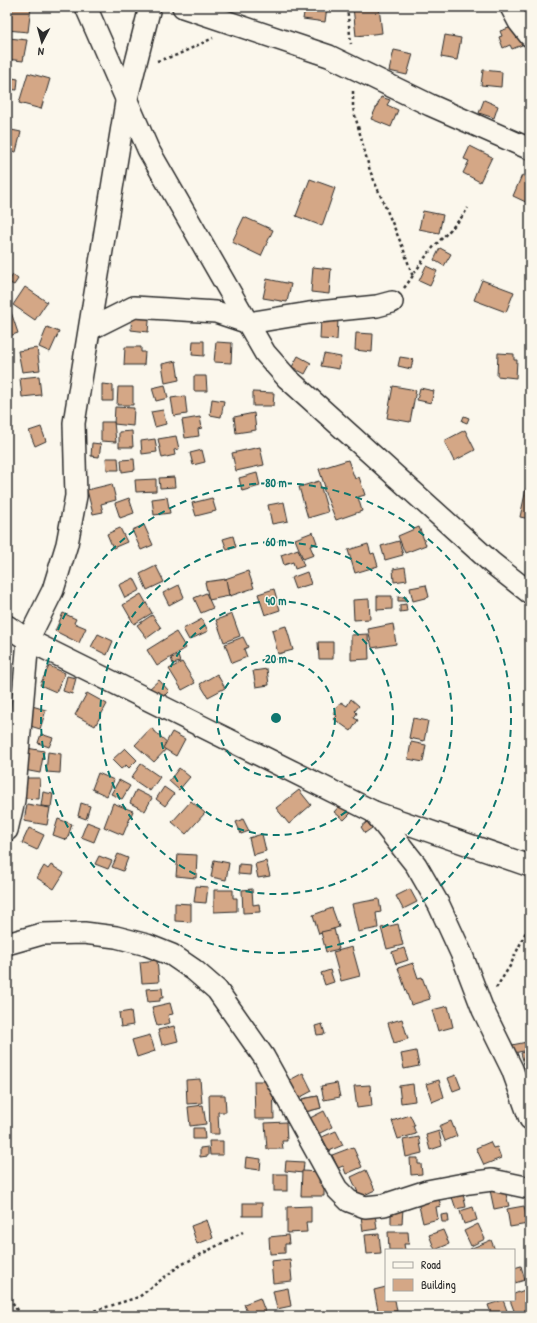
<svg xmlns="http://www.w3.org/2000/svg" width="537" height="1323" viewBox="0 0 537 1323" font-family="'Patrick Hand',sans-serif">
<rect width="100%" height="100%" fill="#fbf7ec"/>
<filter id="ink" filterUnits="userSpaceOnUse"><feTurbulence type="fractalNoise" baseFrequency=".025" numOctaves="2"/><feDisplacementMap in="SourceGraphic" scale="8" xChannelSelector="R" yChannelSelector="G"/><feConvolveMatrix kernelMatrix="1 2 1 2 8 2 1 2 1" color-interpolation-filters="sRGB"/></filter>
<g filter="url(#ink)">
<!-- building -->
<g fill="#d4a786" stroke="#2b2b2b">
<polygon points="7,7 31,7 28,32 7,30"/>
<polygon points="305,7 327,7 325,22 303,19"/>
<polygon points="353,7 379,7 382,33 356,36"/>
<polygon points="515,26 522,45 512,49 510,45 503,48 499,37 502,36 500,31"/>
<polygon points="445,35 461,38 457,60 441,57"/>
<polygon points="9,38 27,40 23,61 7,59"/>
<polygon points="394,50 413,54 407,75 389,71"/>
<polygon points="483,70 502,72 501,87 481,85"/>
<polygon points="28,73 50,79 41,109 19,103"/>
<polygon points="7,77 18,79 17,90 7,89"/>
<polygon points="381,97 390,100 387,105 398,110 391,127 371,119"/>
<polygon points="484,100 498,106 494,118 479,113"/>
<polygon points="7,129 21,132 16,152 7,150"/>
<polygon points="470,146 492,157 480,182 463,173 469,161 464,159"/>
<polygon points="522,175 530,179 530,204 513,196"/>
<polygon points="310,179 335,188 322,226 296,216"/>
<polygon points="423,211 443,215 439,233 419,229"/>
<polygon points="244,217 273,230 261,256 232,242"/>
<polygon points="440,248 451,254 444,266 434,260"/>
<polygon points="426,266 437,271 430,286 419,281"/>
<polygon points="313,267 331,269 329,294 311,292"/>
<polygon points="13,275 18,279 14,285 8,282"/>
<polygon points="267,279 291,284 287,302 263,298"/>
<polygon points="482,280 514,292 506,312 474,300"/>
<polygon points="25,287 47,302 35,320 13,305"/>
<polygon points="132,309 150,311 148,332 131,330"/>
<polygon points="11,312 18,333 7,337 7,313"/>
<polygon points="321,318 338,319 337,340 320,339"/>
<polygon points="47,327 59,332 50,352 39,347"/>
<polygon points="356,333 373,334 372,352 355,350"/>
<polygon points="193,341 204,341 204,356 192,355"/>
<polygon points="216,342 232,343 231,363 214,362"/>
<polygon points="125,347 141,347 141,352 145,352 144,365 124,365"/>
<polygon points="37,348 40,370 22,372 18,351"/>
<polygon points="498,353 514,354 514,360 517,360 516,378 497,376"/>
<polygon points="324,354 341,357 339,369 321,366"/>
<polygon points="298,356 311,363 305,374 292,367"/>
<polygon points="400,357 413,359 411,369 398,366"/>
<polygon points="176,361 179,380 165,383 162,364"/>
<polygon points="39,376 41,395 22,397 20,378"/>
<polygon points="194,376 206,376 207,391 194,391"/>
<polygon points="8,383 11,405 7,406 7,384"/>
<polygon points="102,384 113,385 113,401 102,401"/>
<polygon points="165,385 168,398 156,401 152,388"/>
<polygon points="393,386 416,390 410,422 387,418"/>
<polygon points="118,387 133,387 133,405 117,405"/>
<polygon points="420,388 434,391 431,403 417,400"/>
<polygon points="253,392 274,393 273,406 253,406"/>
<polygon points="185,396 187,414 174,416 171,398"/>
<polygon points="212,399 224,401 221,417 210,415"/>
<polygon points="115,407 134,408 133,426 114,424"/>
<polygon points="163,410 166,424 155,427 151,412"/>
<polygon points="254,413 256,430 236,433 234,417"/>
<polygon points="464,416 469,418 467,423 462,421"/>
<polygon points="200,417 202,428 198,429 199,436 185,438 182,420"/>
<polygon points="101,422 114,422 116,442 101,441"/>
<polygon points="41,427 46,441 35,446 29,431"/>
<polygon points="465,430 475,450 454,461 444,441"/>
<polygon points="132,431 133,447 119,447 119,432"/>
<polygon points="176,436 179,449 174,450 175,455 162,458 158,439"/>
<polygon points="155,439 157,452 142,454 141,441"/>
<polygon points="92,443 101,444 99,457 91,456"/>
<polygon points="260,447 264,465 236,471 232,453"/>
<polygon points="202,450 205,462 193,465 190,453"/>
<polygon points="106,458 118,458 119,470 107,470"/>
<polygon points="134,459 135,470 122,472 121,460"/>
<polygon points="348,460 355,479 359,477 365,495 358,497 362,511 336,520 323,488 325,487 319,469"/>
<polygon points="257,473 260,486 242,491 239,478"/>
<polygon points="174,477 175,487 160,488 159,478"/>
<polygon points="156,479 156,491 136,492 135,480"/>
<polygon points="528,480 530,481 530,519 520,517"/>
<polygon points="319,481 328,512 308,518 299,487"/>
<polygon points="112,484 116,500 101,504 103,512 93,514 87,490"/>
<polygon points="167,497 170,513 154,515 152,499"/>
<polygon points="129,498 134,513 120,518 115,503"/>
<polygon points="212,498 216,511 196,516 192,503"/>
<polygon points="284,502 288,521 272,524 268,505"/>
<polygon points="144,525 153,545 141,550 132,530"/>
<polygon points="419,527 426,545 405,553 398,536"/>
<polygon points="120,528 127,542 113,548 107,534"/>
<polygon points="313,532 317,543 310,546 314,555 303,559 295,539"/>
<polygon points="233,536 236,547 227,550 223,539"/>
<polygon points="399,541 403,555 385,560 381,546"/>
<polygon points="368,544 371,554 374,553 378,566 355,573 348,550"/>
<polygon points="298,549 304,566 295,569 293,562 284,565 281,555"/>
<polygon points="156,566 164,582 147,590 140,574"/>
<polygon points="405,567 407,580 394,582 393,569"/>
<polygon points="248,571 254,588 230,596 225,579"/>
<polygon points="307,572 311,584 295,589 291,578"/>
<polygon points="134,578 140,590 125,598 119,585"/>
<polygon points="226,579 229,596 209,600 205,582"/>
<polygon points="179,585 184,597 169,605 163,593"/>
<polygon points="426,585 429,597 413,601 410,588"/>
<polygon points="274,589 280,610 265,615 258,594"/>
<polygon points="206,593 213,608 201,613 194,598"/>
<polygon points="141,594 152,613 134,624 123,605"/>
<polygon points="377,596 392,596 392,609 377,610"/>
<rect x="398" y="597" width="8" height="4"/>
<polygon points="369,599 370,619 354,620 353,600"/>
<polygon points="406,604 407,611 400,612 400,605"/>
<polygon points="63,613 76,619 74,623 86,628 79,643 55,631"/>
<polygon points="232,614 240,636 224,642 216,620"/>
<polygon points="152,615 161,628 147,638 137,625"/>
<polygon points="202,619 208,631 189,640 183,629"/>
<polygon points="393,624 396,644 372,648 368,629"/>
<polygon points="286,626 293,650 278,654 272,630"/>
<polygon points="176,632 186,648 157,666 147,650"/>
<polygon points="98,634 113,641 107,655 91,647"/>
<polygon points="368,634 369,659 351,660 351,635"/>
<polygon points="243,637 248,647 244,649 247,657 232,663 225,644"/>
<polygon points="318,642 333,642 333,659 319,659"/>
<polygon points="178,656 180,662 173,664 171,658"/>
<polygon points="182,662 195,683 182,690 169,669"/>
<polygon points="49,666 65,673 56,692 40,685"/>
<polygon points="267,669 269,685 256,687 253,671"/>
<polygon points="217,674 225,688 208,697 200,684"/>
<polygon points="67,676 76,678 72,694 63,691"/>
<polygon points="159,680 169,691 160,700 149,689"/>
<polygon points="87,693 107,704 95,726 75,715"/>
<polygon points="351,699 359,706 355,711 357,713 354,718 358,720 351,731 334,719 337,716 333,713 341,702 347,706"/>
<polygon points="32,706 46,710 40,729 27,725"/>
<polygon points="413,718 428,721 424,741 409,738"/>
<polygon points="151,728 170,745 154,762 135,745"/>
<polygon points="172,732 185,739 176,756 163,748"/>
<polygon points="41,734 53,738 49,747 38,743"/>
<polygon points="411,742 426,745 423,762 408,759"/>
<polygon points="27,748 44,751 40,773 24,770"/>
<polygon points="125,748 137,760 129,768 126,765 121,769 112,760"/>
<polygon points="48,752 61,754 60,773 46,772"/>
<polygon points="141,764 160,777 150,791 131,778"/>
<polygon points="179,768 190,777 179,790 169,781"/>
<polygon points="98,773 114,780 107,796 92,789"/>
<polygon points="24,778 40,778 39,799 23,798"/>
<polygon points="119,780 130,786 122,799 111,794"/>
<polygon points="164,787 174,794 165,806 156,799"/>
<polygon points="136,790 152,798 145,811 130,803"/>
<polygon points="299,790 311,805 289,824 276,808"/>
<polygon points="43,792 53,794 51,807 41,806"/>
<polygon points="191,801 205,813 186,834 172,822"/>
<polygon points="81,803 90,806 86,819 78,816"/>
<polygon points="113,803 133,811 123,835 104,827"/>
<polygon points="342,803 352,812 344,820 334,812"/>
<polygon points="27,804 50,808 47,825 24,821"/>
<polygon points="58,819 72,824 67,840 53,835"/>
<polygon points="243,819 249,831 241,834 236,822"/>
<polygon points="87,822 100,827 94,842 81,837"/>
<polygon points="367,822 372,828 365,833 361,827"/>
<polygon points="29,828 44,835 37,850 22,843"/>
<polygon points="262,834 266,851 253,855 249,838"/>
<polygon points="118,854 128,858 123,871 112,867"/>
<polygon points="178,854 197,855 196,878 176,876"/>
<polygon points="99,856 112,861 108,869 95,864"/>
<polygon points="214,860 229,863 226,880 211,877"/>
<polygon points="266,861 270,876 258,878 255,864"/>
<polygon points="239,864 251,865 250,875 238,874"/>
<polygon points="51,865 64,873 54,889 37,878 44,866 48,869"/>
<polygon points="196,886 208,887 206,903 194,902"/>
<polygon points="252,889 253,905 259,904 260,912 243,913 242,890"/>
<polygon points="410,889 417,902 403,909 396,896"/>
<polygon points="214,890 233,890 233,898 237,898 237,911 214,912"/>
<polygon points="379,899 381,912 376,913 378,928 358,932 352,904"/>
<polygon points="175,903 191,904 191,922 175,921"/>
<polygon points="332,908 339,927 319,934 313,915"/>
<polygon points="398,924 403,945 387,949 381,928"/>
<polygon points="334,929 339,949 326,952 321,932"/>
<polygon points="352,947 360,976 341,981 333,952"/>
<polygon points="404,948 408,960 396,964 392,952"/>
<polygon points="157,960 159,982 142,983 140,962"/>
<polygon points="413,963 418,978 422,977 430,999 411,1005 398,968"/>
<polygon points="330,970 334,982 325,985 321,973"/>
<polygon points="162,988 163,998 160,998 160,1001 148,1002 146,989"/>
<polygon points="170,1003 173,1014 168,1015 170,1023 157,1026 152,1007"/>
<polygon points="448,1006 453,1027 438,1031 432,1010"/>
<polygon points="131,1011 133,1025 121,1027 119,1013"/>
<polygon points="402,1019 408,1039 394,1043 388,1023"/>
<polygon points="322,1024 325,1034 317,1035 315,1026"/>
<polygon points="174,1026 178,1041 162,1045 158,1030"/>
<polygon points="150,1035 155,1051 137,1057 132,1040"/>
<polygon points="527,1042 528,1050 514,1053 512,1045"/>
<polygon points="416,1051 419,1066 404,1069 401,1054"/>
<polygon points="530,1051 530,1067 525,1068 521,1053"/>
<polygon points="303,1073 312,1091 297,1099 288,1081"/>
<polygon points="456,1075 461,1088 453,1091 448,1078"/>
<polygon points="200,1079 202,1103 187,1104 186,1080"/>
<polygon points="439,1080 444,1097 432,1102 426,1084"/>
<polygon points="254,1081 273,1081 274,1119 255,1119"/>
<polygon points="337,1083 340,1097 324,1100 321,1086"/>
<polygon points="413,1084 415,1101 401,1103 399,1086"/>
<polygon points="370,1085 372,1106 357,1108 354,1086"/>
<polygon points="209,1095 225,1095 226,1112 218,1112 219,1134 210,1134"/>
<polygon points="318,1096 321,1108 305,1112 302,1099"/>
<polygon points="318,1096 321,1108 305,1112 302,1099"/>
<polygon points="203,1105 206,1124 190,1126 188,1107"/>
<polygon points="324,1111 332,1127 316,1135 308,1119"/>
<polygon points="410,1115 415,1126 413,1126 416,1134 398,1139 392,1121"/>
<polygon points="451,1121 457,1136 445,1141 439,1126"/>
<polygon points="286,1122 287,1141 282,1141 283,1149 267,1149 265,1123"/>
<polygon points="193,1128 204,1128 205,1139 193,1139"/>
<polygon points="336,1131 343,1145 329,1151 322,1137"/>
<polygon points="439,1131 442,1146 430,1150 426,1135"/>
<polygon points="419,1137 422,1153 406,1157 403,1140"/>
<polygon points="209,1141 223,1141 223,1155 210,1155"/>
<polygon points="490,1142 493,1148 497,1147 501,1158 484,1165 476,1148"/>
<polygon points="208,1147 208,1156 200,1157 200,1148"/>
<polygon points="353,1147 362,1167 346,1174 343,1166 338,1168 332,1155"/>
<polygon points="246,1157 261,1159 260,1170 245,1168"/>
<polygon points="410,1158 418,1158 418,1164 421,1164 422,1174 411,1175"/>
<polygon points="286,1161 304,1162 303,1173 285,1171"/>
<polygon points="366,1170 375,1190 360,1197 351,1177"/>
<polygon points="302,1171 320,1172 319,1183 324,1184 324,1196 301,1196"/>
<rect x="274" y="1174" width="13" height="17"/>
<polygon points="504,1187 509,1206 494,1209 490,1190"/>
<polygon points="463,1194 466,1207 456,1209 452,1197"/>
<polygon points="438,1196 441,1206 436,1207 438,1219 423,1223 418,1202"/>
<rect x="243" y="1203" width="19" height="13"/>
<polygon points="311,1206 311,1222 306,1222 307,1232 287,1233 287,1207"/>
<polygon points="524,1206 528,1224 510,1227 507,1209"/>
<polygon points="391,1207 403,1208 402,1224 391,1224"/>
<polygon points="473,1207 477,1220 464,1224 460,1211"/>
<polygon points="375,1214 377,1229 363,1231 361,1216"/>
<polygon points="448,1214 449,1222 442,1222 441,1215"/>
<polygon points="207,1220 213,1238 197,1244 191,1226"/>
<polygon points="478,1224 485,1239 471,1246 464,1231"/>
<polygon points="443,1230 449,1244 435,1250 429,1235"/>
<polygon points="388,1232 408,1232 409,1244 404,1244 405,1250 389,1250"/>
<polygon points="379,1234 381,1253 367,1254 365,1235"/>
<polygon points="288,1235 289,1244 285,1244 285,1253 270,1254 269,1237"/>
<polygon points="491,1240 495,1250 471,1250 470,1249"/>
<polygon points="290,1259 292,1281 273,1283 271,1261"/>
<polygon points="521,1266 525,1280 515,1283 514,1268"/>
<polygon points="386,1287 386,1300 395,1300 397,1311 379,1315 374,1290"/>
<polygon points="288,1288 291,1306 277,1309 273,1291"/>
<polygon points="530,1288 530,1303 528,1304 530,1314 516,1316 510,1300 514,1300 514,1294"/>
<polygon points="260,1298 266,1314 248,1316 244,1304"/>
<polygon points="503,1300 509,1316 492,1316 488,1305"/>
<polygon points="459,1310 461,1316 445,1316"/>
</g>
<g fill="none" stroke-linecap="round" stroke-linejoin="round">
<defs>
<g id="street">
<polyline points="86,7 148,149 265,353 287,378 492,563 530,593"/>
<polyline points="183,7 329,56 430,105 530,149"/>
<polyline points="511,7 519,22 530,36"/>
<polyline points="90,329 134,307 216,312 249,323 309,313 377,306 392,302"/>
<polyline points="7,626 28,640 374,812 530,866"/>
<polyline points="374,812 416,865 439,905 462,955 483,1010 512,1069 530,1119"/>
<polyline points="7,830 14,800 28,640 53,590 67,544 76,496 74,423 126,102 150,7"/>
<polyline points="7,944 42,934 84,933 116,937 147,945 172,955 194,970 217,990 264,1057 337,1189 349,1201 365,1207 384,1205 427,1191 469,1183 492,1180 530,1188"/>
</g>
</defs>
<!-- street casing -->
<use href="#street" stroke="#2b2b2b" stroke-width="24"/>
<!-- path -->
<g stroke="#2b2b2b" stroke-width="2.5" stroke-dasharray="3 3" stroke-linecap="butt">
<polyline points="347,7 351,44"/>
<polyline points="157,61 177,55 213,38"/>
<polyline points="353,91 353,108 370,171 403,248 413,277"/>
<path d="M404 288C413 277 419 265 427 255 440 238 457 226 468 208"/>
<polyline points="496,988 510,966 530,923"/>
<polyline points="7,1292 20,1316"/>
<polyline points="77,1316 139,1297 179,1266 243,1232"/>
</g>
<!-- street -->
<use href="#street" stroke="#fbf7ec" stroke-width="21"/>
</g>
</g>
<!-- distance rings -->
<g fill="none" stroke="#0f766e" stroke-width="2" stroke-dasharray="7 5">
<circle cx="276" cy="718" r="59"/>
<circle cx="276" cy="718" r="117"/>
<circle cx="276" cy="718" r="176"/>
<circle cx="276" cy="718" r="235"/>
</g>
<circle cx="276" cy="718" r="6" fill="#0f766e" stroke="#fbf7ec" stroke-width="2"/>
<g font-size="12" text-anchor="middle" font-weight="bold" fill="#0f766e" stroke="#fbf7ec" stroke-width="3" stroke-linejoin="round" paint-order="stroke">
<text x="276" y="487">80 m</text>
<text x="276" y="546">60 m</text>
<text x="276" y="605">40 m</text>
<text x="276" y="663">20 m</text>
</g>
<!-- margin -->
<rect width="537" height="1323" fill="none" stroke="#fbf7ec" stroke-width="24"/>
<rect x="12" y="12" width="513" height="1299" fill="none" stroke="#2b2b2b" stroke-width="1.5" filter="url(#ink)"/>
<!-- legend -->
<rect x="385" y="1249" width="130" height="52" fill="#fbf7ec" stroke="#a8a59f"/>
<rect x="393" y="1262" width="20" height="6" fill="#fbf7ec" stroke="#a8a59f"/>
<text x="421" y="1269" font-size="12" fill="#2b2b2b">Road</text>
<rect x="393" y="1279" width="20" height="12" fill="#d4a786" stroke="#a8a59f"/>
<text x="421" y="1289" font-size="12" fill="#2b2b2b">Building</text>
<!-- north arrow -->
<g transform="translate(42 42) rotate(186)" stroke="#fbf7ec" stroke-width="3" paint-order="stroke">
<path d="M0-3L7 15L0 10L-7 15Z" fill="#2b2b2b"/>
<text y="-6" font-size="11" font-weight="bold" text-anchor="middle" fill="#2b2b2b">N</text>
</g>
</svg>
